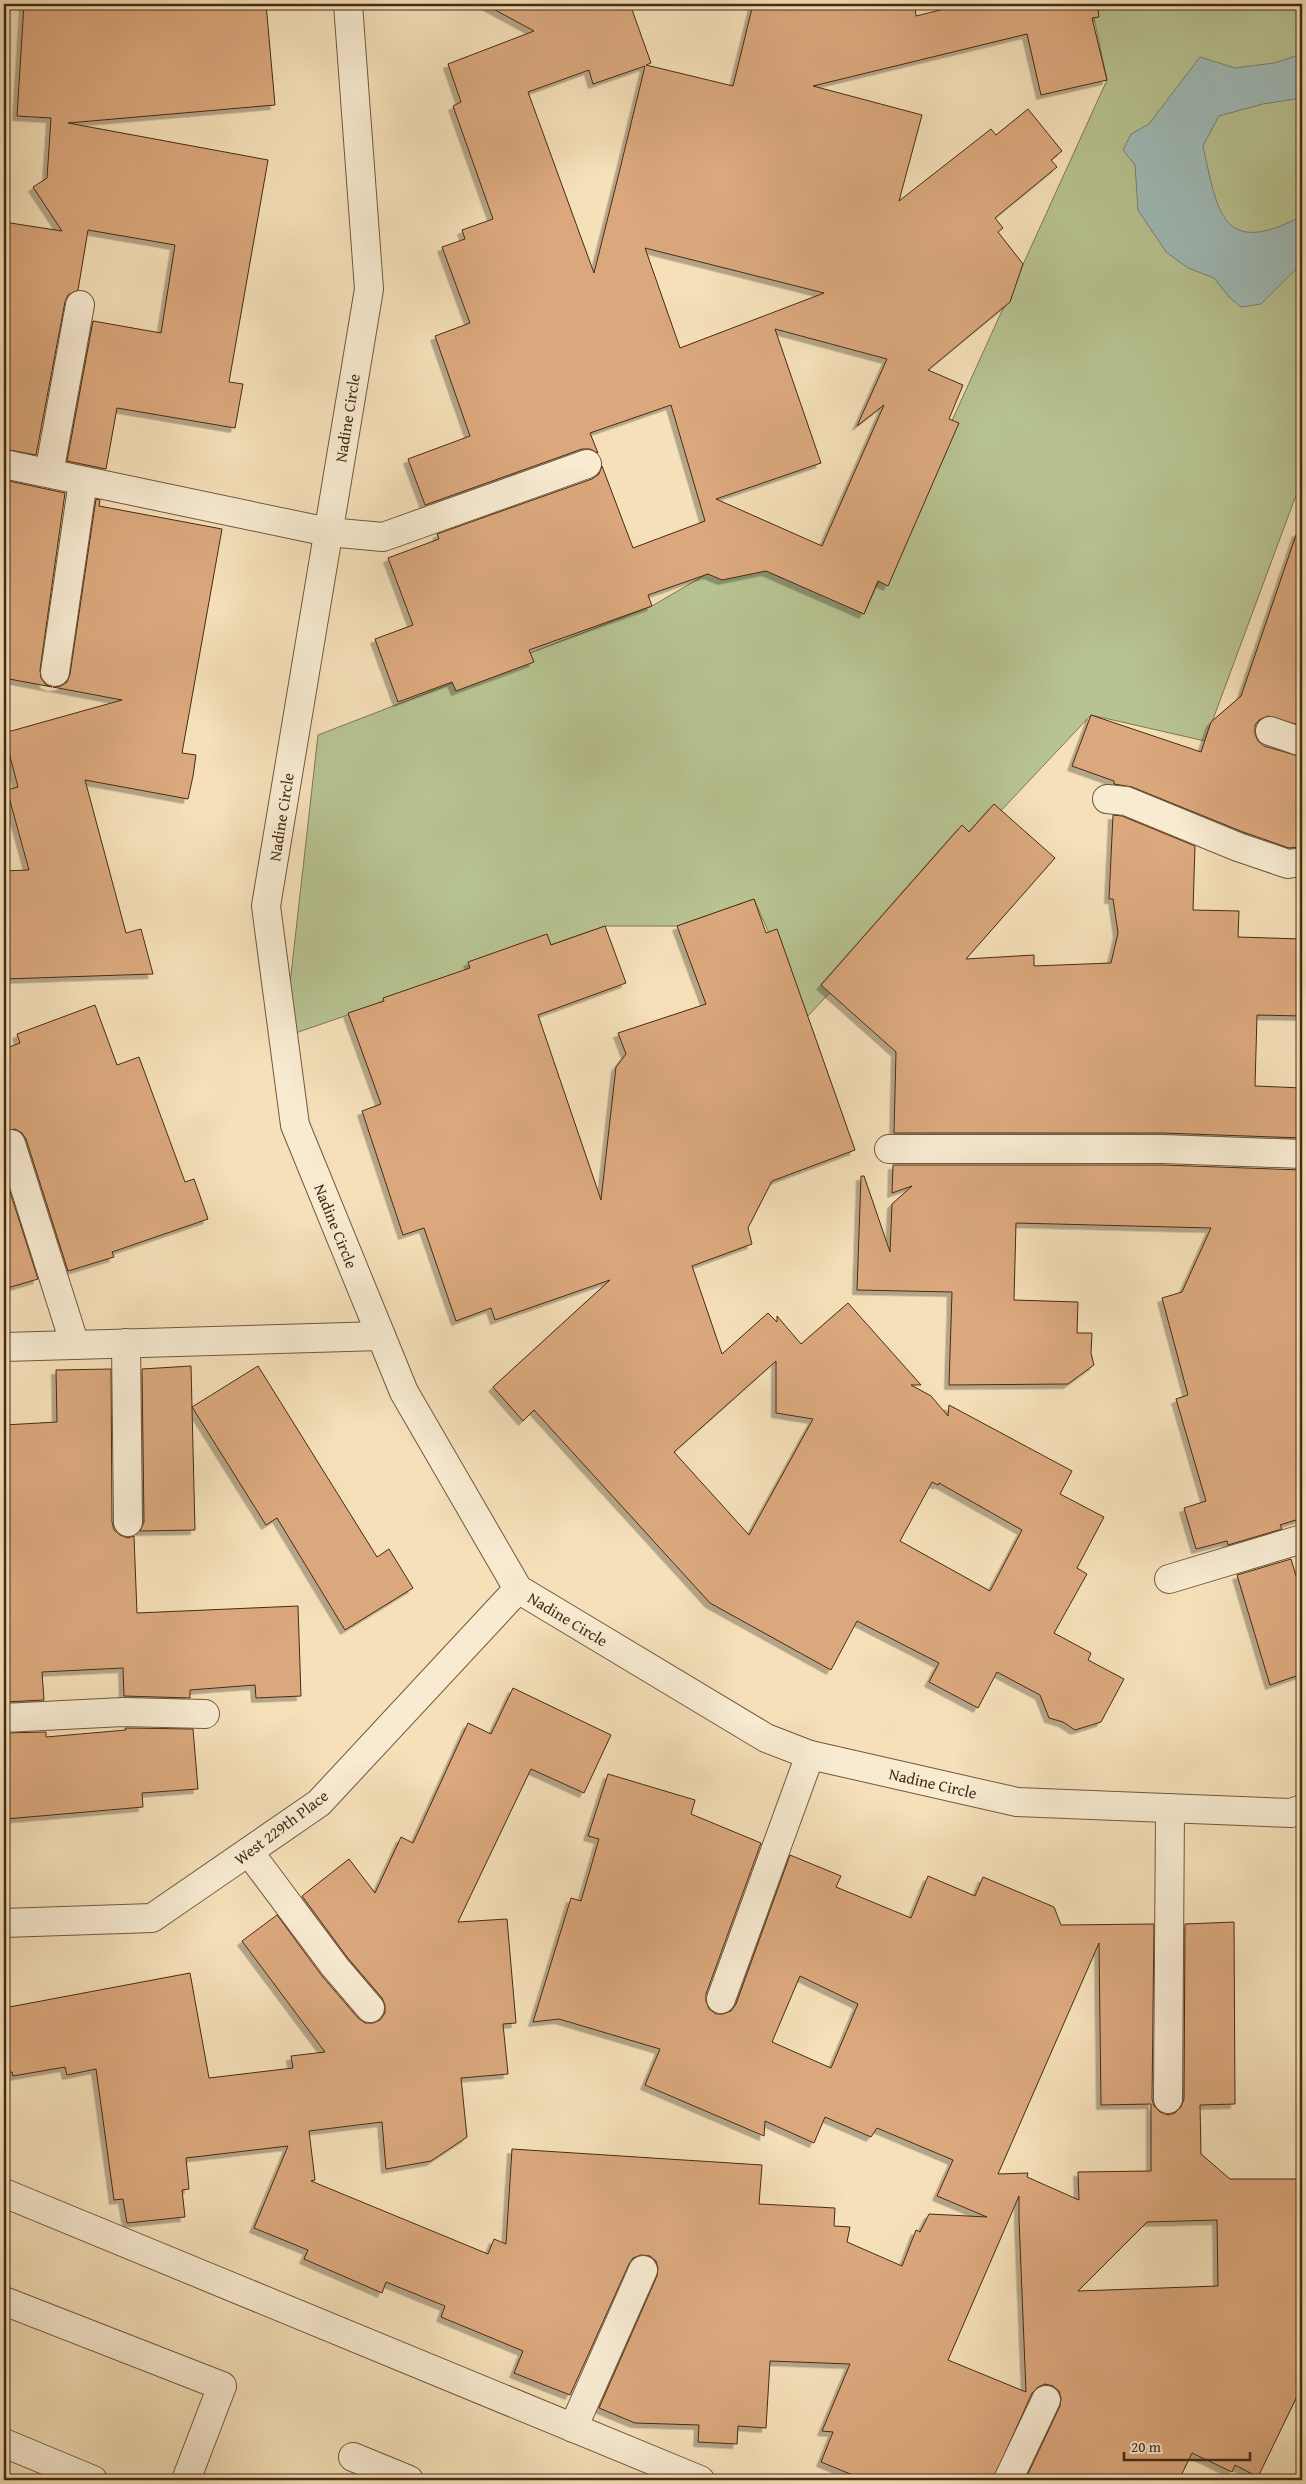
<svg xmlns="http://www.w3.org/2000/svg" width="1306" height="2484" viewBox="0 0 1306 2484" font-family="'Gentium Book Plus',serif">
<defs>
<filter id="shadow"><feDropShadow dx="-4.5" dy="4.5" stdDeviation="0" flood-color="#0004"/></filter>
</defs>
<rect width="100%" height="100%" fill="#f5e0b9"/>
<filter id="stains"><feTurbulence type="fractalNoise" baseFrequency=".004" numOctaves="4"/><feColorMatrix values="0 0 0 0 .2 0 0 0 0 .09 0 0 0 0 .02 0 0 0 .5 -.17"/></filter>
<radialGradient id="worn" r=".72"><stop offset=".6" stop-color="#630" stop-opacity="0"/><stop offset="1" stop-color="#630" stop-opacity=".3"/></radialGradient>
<!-- green -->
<polygon fill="#b8c392" stroke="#7f7753" points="1091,4 1302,4 1302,479 1205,741 1091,715 806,1018 754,899 677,926 605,926 284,1037 318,735 652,606 705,575 782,546 864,614 1107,80"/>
<!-- water -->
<path fill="#9fbbb8" stroke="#7b8176" d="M1302 54V98L1263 104 1219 116 1203 146C1218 214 1222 258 1302 216V263L1261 304 1241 307 1229 297 1214 278 1188 268 1166 252 1138 210 1135 165 1123 150 1131 134 1149 124 1200 57 1235 68 1274 63Z"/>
<!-- building -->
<g fill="#dba87d" stroke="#462b14" fill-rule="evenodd" filter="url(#shadow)">
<polygon points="24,4 266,4 275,105 68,123 268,160 229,382 243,384 235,428 117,408 106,469 67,461 93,321 161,333 175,245 88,230 78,290 68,295 65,302 36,455 4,449 4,222 62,231 33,187 47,178 51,118 17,116"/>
<path d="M484 4H630L651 63 646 65 733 86 753 4H915L916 16 965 4H1097L1099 17 1092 18 1107 80 1041 95 1027 34 813 86 922 115 899 201 991 129 996 135 1028 109 1062 151 1051 160 1057 167 995 218 1003 228 998 232 1023 264 1010 302 928 370 963 385 949 419 959 423 888 586 878 581 864 614 766 571 722 580 708 574 648 595 652 606 529 650 534 662 456 691 452 682 398 702 375 639 413 625 388 558 439 539 437 534 592 479 599 474 602 466 633 548 705 521 671 405 590 433 598 453 590 449H582L425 505 408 459 470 436 435 336 470 323 442 247 465 239 462 230 493 219 453 106 461 102 448 64 534 31ZM645 66 619 173 594 273 528 92 589 70 593 84ZM645 248 824 293 680 348ZM775 329 887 359 857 426 884 405 822 546 716 499 821 463Z"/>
<polygon points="4,480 65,493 40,670 41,678 46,685 52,687 4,678"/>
<polygon points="96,499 100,500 99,506 222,529 182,753 196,755 193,776 188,799 85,780 126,933 141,929 153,974 4,979 4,871 29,870 7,790 18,787 4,733 122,700 53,687 61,686 67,682 70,674"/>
<polygon points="1297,532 1302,533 1302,726 1268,716 1259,720 1255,725 1255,734 1258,741 1264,746 1302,757 1302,847 1289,848 1243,832 1132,787 1114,784 1114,781 1072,766 1091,715 1201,752 1211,722 1241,696"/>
<polygon points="994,804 1055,858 966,959 1034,955 1034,966 1111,963 1118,933 1113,899 1109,899 1113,815 1122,816 1195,846 1193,910 1239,911 1238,937 1302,939 1302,1016 1257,1015 1255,1086 1302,1088 1302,1138 1163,1133 894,1133 896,1052 821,985 962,825 969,832"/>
<path d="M754 899 766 933 777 929 855 1150 772 1181 748 1228 752 1244 692 1266 722 1354 768 1313 777 1322V1316L801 1344 848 1303 921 1385H911L931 1396 948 1416 949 1405 1072 1471 1060 1494 1104 1517 1077 1568 1087 1574 1054 1633 1091 1653 1088 1660 1124 1679 1101 1722 1075 1730 1063 1722 1049 1718 1040 1695 997 1672 978 1708 929 1682 939 1663 857 1621 831 1670 710 1603 534 1410 523 1421 493 1387 610 1280 495 1320 491 1308 456 1321 424 1228 403 1235 362 1111 381 1104 348 1013 384 1001 383 998 470 968 468 962 547 934 551 945 605 926 626 983 538 1015 601 1200 616 1067 626 1054 618 1033 706 1004 677 926ZM776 1361V1413L813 1419 749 1535 674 1452ZM932 1482 938 1485 939 1483 1022 1530 990 1591 900 1541Z"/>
<polygon points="95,1005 117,1065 139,1057 185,1182 194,1179 208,1219 112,1252 114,1257 68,1271 26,1139 22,1133 15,1129 4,1131 4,1049 20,1043 17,1034"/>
<polygon points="893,1165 1163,1165 1302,1170 1302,1518 1280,1525 1282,1529 1228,1545 1227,1541 1196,1549 1184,1508 1206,1501 1176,1399 1188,1395 1162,1298 1182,1292 1211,1228 1016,1223 1014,1300 1078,1302 1077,1333 1092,1333 1091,1353 1094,1365 1068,1384 949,1385 952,1292 857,1290 861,1176 864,1176 890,1252 892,1204 912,1186 892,1193"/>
<polygon points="4,1173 38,1279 4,1289"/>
<polygon points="191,1366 195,1530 140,1531 144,1522 142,1369"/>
<polygon points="258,1366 377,1557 389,1549 413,1588 345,1630 277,1518 266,1525 192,1407"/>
<polygon points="111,1369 112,1522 114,1530 120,1535 128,1538 134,1536 137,1613 298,1606 301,1696 256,1698 255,1685 190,1690 190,1698 124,1696 123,1668 42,1672 44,1700 4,1702 4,1425 57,1422 56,1370"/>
<polygon points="1291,1559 1302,1596 1302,1674 1270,1685 1237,1575"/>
<path d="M513 1688 611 1735 584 1793 531 1769 458 1922 507 1919 516 2023 503 2024 508 2074 461 2078 467 2137 431 2161 386 2169 382 2122 309 2131 315 2180 311 2181 488 2254 494 2239 506 2244 512 2149 762 2165 759 2204 835 2208 834 2226 850 2227 847 2242 902 2266 916 2230 920 2232 929 2214 987 2217 937 2196 953 2160 877 2128 871 2137 825 2117 814 2143 765 2121 764 2136 645 2085 660 2049 559 2019 533 2022 571 1898 581 1901 599 1839 588 1836 608 1774 695 1800 691 1814 761 1843 706 1994V2001L709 2009 716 2014H723L731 2011 736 2004 790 1855 841 1876 836 1887 911 1918 928 1876 975 1896 983 1877 1054 1907 1061 1925 1154 1924 1152 2099 1154 2106 1160 2112 1168 2115 1175 2113 1181 2107 1184 2099 1185 1924 1234 1922 1235 2104 1200 2105 1201 2154 1230 2179H1302V2386L1258 2477 1235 2465 1232 2472 1192 2453 1179 2480H1025L1060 2406 1061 2398 1059 2391 1053 2386 1045 2384 1038 2387 1032 2393 993 2480H865L821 2462 833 2432 822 2431 850 2364 770 2361 766 2428 738 2426 737 2444 698 2442 699 2425 635 2423 599 2408 657 2276 658 2268 656 2261 650 2256 641 2255 633 2258 629 2264 570 2395 514 2373 523 2351 441 2317 445 2306 386 2282 382 2293 304 2259 308 2250 254 2228 288 2146 186 2158 189 2189 182 2190 185 2217 127 2223 123 2199 114 2200 96 2069 67 2075 65 2067 13 2076 12 2072 4 2073V2008L190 1973 209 2078 293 2068 291 2056 325 2052 242 1941 277 1915 322 1976 358 2018 365 2023H373L380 2020 385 2013V2005L382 1998 347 1957 302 1896 349 1859 375 1893 401 1837 413 1843 468 1723 491 1734ZM1099 1943 1101 2105 1151 2104V2171L1078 2172 1079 2200 1027 2177 1028 2173 998 2174ZM800 1976 858 2004 831 2068 772 2042ZM1019 2196V2219L1026 2392 948 2360ZM1217 2220 1218 2286 1078 2291 1147 2222Z"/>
<polygon points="125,1728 193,1729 198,1789 142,1793 143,1807 6,1819 4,1788 4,1733 46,1732 46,1737 126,1730"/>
</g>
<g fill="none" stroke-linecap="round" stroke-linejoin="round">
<defs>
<g id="minor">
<polyline points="348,4 369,289 266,906 295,1125 404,1392 518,1589 766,1738 810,1755 1017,1802 1291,1813 1302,1809"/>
<polyline points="4,464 328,532 383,537 587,464"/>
<polyline points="49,473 80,305"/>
<polyline points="55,672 83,481"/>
<polyline points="1270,731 1302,742"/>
<polyline points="1107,799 1126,801 1238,847 1288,864 1302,862"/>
<polyline points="11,1144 75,1345"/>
<polyline points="889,1149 1163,1149 1302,1154"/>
<polyline points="126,1343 128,1522"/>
<polyline points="4,1347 381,1336"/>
<polyline points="1169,1579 1302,1539"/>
<polyline points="4,1718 123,1712 205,1714"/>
<polyline points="249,1852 335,1967 370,2008"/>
<polyline points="4,1923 152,1918 319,1803 518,1589"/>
<polyline points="721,1999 810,1755"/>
<polyline points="1168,2099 1170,1808"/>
<polyline points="4,2193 700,2480"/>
<polyline points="4,2301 222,2386 186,2480"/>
<polyline points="573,2428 643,2270"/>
<polyline points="4,2443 93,2480"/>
<polyline points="353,2457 409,2480"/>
<polyline points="1008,2480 1046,2400"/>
</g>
</defs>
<!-- minor casing -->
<use href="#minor" stroke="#72583d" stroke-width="30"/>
<!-- minor -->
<use href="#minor" stroke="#f8ebd2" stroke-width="28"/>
</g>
<g text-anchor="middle" stroke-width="4" stroke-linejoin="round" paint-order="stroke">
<!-- street labels -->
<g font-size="16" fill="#462b14" stroke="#f8ebd2">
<text transform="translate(347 418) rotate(-81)" y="6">Nadine Circle</text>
<text transform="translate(281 817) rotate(-81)" y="6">Nadine Circle</text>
<text transform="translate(336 1226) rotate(68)" y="6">Nadine Circle</text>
<text transform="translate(568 1619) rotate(31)" y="6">Nadine Circle</text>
<text transform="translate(933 1783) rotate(13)" y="6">Nadine Circle</text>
<text transform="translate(281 1827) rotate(-37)" y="6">West 229th Place</text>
</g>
</g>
<!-- margin -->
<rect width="1306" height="2484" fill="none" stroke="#f5e0b9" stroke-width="20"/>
<rect x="5" y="5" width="1296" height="2474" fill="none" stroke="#462b14" stroke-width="2.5"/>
<rect x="10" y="10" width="1286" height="2464" fill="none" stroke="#462b14"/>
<!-- scale -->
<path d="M1124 2452v8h126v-8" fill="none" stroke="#462b14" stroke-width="2.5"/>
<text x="1131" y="2452" font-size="15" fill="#462b14" stroke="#f8ebd2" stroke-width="4" paint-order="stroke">20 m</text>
<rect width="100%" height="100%" filter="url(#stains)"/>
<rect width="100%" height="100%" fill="url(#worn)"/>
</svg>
